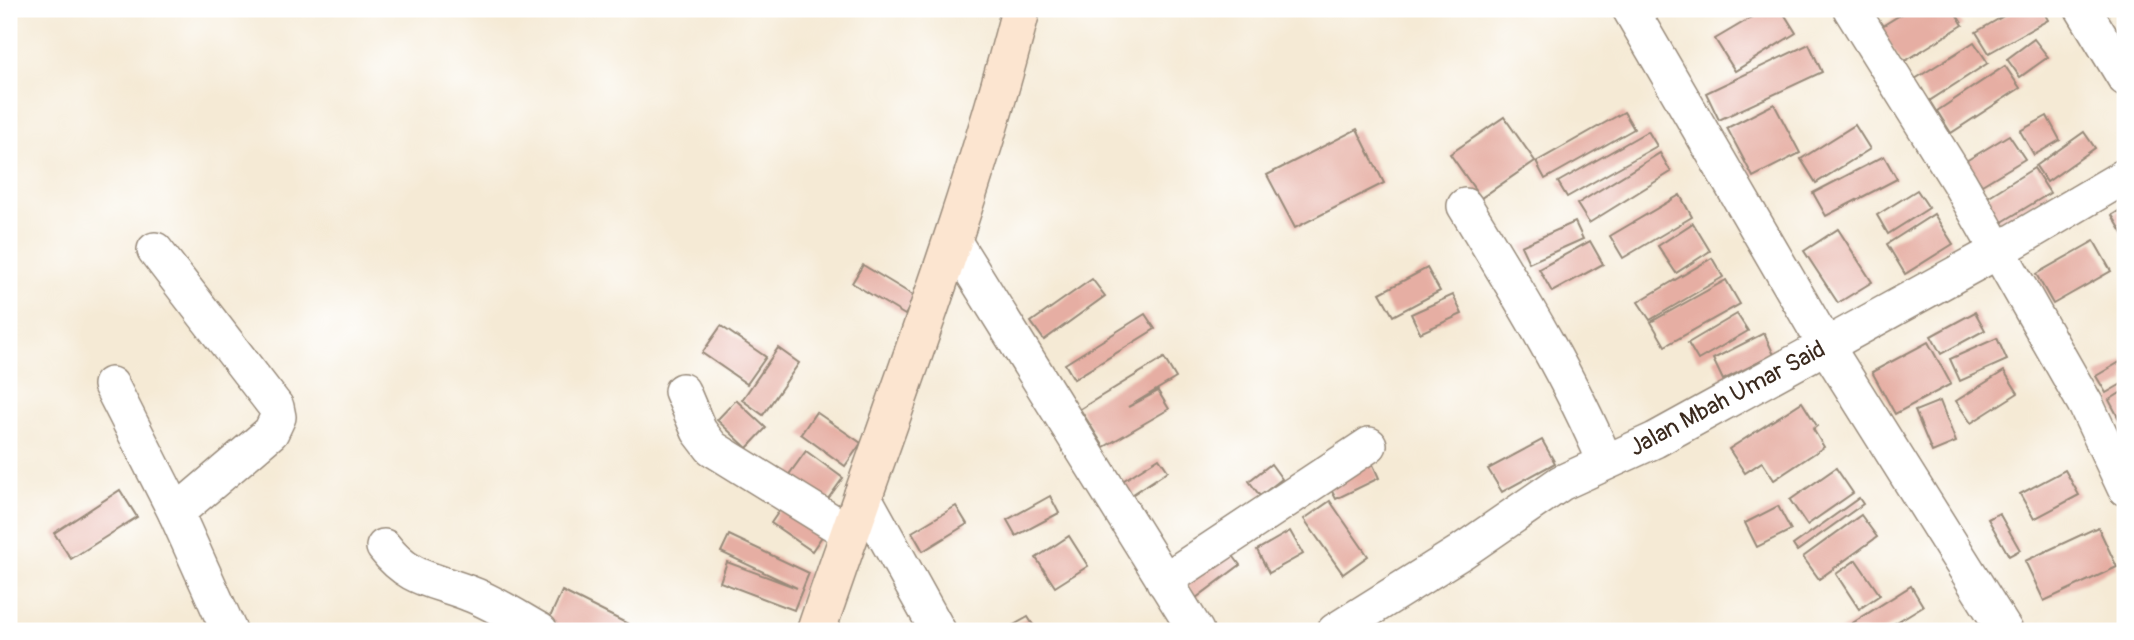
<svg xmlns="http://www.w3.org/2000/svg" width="2134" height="640" viewBox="0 0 2134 640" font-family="Pangolin,sans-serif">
<rect width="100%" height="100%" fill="#fff"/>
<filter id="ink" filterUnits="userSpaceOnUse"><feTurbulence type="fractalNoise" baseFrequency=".0143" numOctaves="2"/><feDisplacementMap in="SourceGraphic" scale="14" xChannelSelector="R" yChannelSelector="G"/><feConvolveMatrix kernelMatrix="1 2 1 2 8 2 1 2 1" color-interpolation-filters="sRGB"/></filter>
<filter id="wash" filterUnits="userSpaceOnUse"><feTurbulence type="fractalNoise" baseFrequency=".00686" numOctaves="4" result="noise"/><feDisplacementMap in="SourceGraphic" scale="28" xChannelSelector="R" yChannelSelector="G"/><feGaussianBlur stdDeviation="1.57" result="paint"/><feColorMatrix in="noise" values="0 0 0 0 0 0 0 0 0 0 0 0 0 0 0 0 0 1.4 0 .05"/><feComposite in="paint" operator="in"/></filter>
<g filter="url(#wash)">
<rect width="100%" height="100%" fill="#f5ead5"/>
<g id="blocks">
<!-- building -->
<g fill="#e6aea3">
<polygon points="1766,9 1781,9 1796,33 1735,71 1715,39"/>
<polygon points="1910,9 1953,9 1963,25 1902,63 1879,28"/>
<polygon points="2016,9 2042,9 2048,20 1989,53 1976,32"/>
<polygon points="2034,39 2048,57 2020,77 2007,59"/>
<polygon points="1974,42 1988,63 1929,101 1915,79"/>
<polygon points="1809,44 1822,72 1719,120 1706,93"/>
<polygon points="2005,66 2020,88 1951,133 1937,111"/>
<polygon points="1774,104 1800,153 1753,177 1727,128"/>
<polygon points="1624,112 1634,129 1545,179 1536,162"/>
<polygon points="2047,116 2060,140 2034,155 2020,131"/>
<polygon points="1504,117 1535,161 1481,198 1450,154"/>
<polygon points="1855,125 1870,149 1816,183 1801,159"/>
<polygon points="1357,129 1384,183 1295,228 1267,175"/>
<polygon points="1648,131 1657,146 1567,197 1558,182"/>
<polygon points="2084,132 2095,148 2047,182 2036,166"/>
<polygon points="2009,135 2025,159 1982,185 1966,161"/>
<polygon points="1660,153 1671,172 1589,223 1577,204"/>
<polygon points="1884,156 1897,179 1826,216 1813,193"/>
<polygon points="2034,168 2050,193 1999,224 1983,200"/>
<polygon points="1917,190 1929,208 1888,234 1877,215"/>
<polygon points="1680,195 1692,217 1623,258 1610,236"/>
<polygon points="2125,207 2125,237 2112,215"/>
<polygon points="1934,214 1953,244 1905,274 1887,244"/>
<polygon points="1575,222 1583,239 1529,263 1521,246"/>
<polygon points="1693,223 1710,251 1676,273 1658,246"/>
<polygon points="1838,229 1872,282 1838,303 1804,251"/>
<polygon points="1590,241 1603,264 1552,292 1539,269"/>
<polygon points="2094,241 2111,271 2053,304 2036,274"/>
<polygon points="1712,258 1723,277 1650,320 1638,302"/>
<polygon points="863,265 916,297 905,315 852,283"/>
<polygon points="1427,268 1440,291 1393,316 1380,293"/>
<polygon points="1092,279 1105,296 1044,340 1031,322"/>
<polygon points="1726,280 1740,304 1665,346 1651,322"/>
<polygon points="1453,295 1462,314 1420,333 1411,314"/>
<polygon points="1975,312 1985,330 1941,354 1931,336"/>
<polygon points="1145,314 1155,329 1074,379 1065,364"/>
<polygon points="1737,314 1748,331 1698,360 1688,343"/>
<polygon points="721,326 766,357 747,384 702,353"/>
<polygon points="1764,333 1774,355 1723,380 1713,359"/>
<polygon points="1997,338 2007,360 1960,381 1950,359"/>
<polygon points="1928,342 1951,384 1895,414 1872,372"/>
<polygon points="778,348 799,363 763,415 742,400"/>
<polygon points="1164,358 1176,378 1128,407 1158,391 1169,409 1104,447 1080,409"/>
<polygon points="2125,359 2125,382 2106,393 2096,376"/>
<polygon points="2004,371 2018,393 1971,423 1956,401"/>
<polygon points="2125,390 2125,430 2109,400"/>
<polygon points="736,400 766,428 747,448 717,420"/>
<polygon points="1940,401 1956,442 1932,452 1915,411"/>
<polygon points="1802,402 1817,426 1813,429 1824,447 1774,480 1762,462 1745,473 1729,449"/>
<polygon points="816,412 861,443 845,466 801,434"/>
<polygon points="1542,440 1555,463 1502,492 1488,469"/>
<polygon points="806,451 843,478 822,507 785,480"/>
<polygon points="1369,456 1379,478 1336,499 1325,478"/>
<polygon points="1159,458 1168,471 1130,496 1121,482"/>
<polygon points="1271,464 1282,479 1260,496 1249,481"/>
<polygon points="1836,468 1853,493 1807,525 1790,500"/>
<polygon points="2065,470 2079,495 2034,519 2020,494"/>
<polygon points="120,490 137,517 71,559 54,533"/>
<polygon points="1050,496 1059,513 1016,536 1007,520"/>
<polygon points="1859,498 1863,504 1797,551 1793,545"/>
<polygon points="1330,501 1368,556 1343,574 1304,519"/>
<polygon points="784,504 825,532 812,551 771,523"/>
<polygon points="956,506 967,524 923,551 912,532"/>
<polygon points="1778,506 1791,530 1757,547 1745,523"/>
<polygon points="1999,513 2020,550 2009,556 1988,519"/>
<polygon points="1861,515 1877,537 1819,579 1803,557"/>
<polygon points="2098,527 2117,567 2044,601 2025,561"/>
<polygon points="1290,531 1303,554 1269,573 1257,550"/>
<polygon points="729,535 809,573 794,610 720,582 727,562 797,588 721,552"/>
<polygon points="1069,536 1088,566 1055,587 1036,558"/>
<polygon points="1225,545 1240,565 1196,598 1181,577"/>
<polygon points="1856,560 1880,595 1859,609 1836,574"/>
<polygon points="1911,586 1923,606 1882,631 1840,631"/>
<polygon points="562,591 632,626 629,631 552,631 545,628"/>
<polygon points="1028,617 1037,631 1003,631"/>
</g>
</g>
</g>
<g filter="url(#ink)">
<use href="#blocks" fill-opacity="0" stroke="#988a7a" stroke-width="2"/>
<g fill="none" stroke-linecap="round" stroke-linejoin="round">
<defs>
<g id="minor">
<polyline points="1630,9 1826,346 2005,631"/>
<polyline points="1851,9 1959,182 2086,405 2125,488"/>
<polyline points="2083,9 2125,78"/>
<path d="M1465 206C1516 290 1567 371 1605 461"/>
<polyline points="954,242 1196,631"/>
<polyline points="155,250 276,407 278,417 271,432 176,513"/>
<polyline points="111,385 176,513 229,631"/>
<polyline points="682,391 699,431 712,448 848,532"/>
<polyline points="862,494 938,631"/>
<path d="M384 547C409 580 432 579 468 593 493 602 517 618 540 631"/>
<polyline points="1164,581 1369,445"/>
<polyline points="1335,631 1461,552 1561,483 1655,440 1996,252 2125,176"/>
</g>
<path id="secondary" d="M816 631C886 424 967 221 1021 9"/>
</defs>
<!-- minor casing -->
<use href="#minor" stroke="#988a7a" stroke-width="38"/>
<!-- secondary casing -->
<use href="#secondary" stroke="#988a7a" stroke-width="41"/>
<!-- minor -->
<use href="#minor" stroke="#fff" stroke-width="35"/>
<!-- secondary -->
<use href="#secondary" stroke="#fce5d0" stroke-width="38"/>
</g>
</g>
<g text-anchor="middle" stroke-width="5" stroke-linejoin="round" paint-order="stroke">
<!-- street labels -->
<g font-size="24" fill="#3b2a1e" stroke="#fff">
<text transform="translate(1727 398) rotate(-28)" y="8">Jalan Mbah Umar Said</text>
</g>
</g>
<!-- margin -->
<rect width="2134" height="640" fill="none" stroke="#fff" stroke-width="35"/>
</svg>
